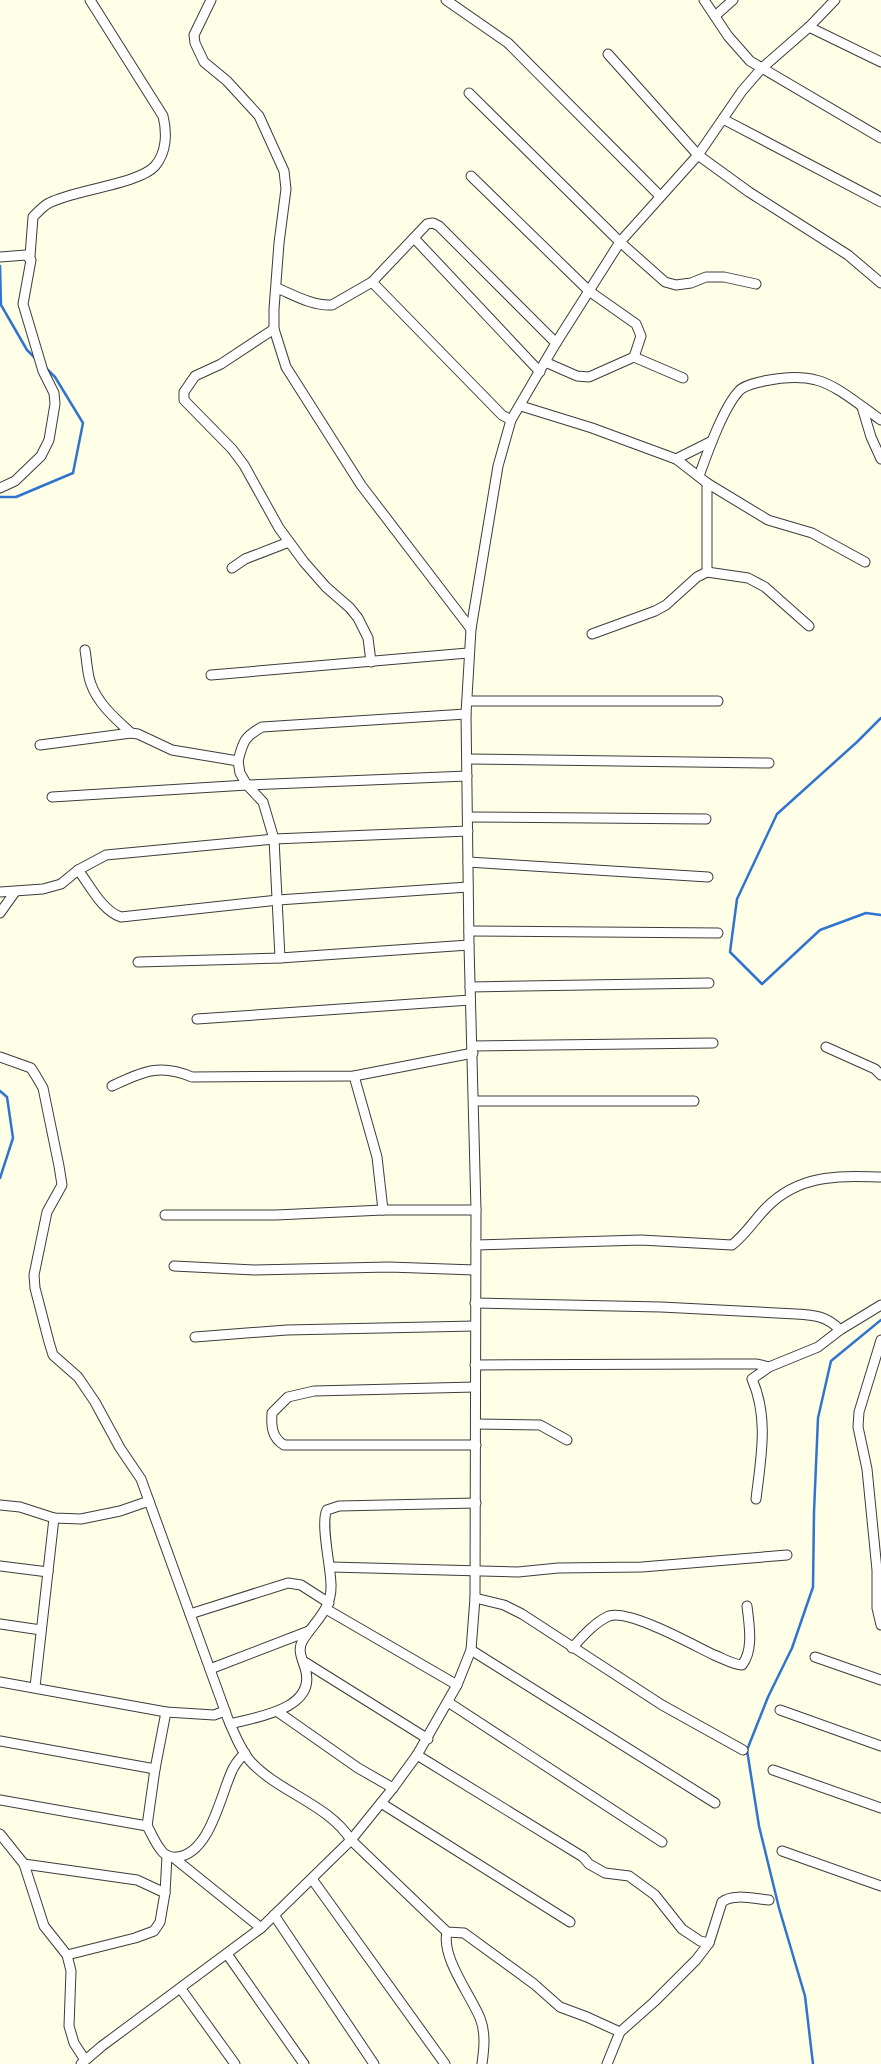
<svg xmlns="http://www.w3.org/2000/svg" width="881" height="2064" viewBox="0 0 881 2064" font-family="Spectral,serif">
<rect width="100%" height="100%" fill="#fffee6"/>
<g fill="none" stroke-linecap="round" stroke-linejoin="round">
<!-- stream -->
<g stroke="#3074cf" stroke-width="2.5">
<polyline points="0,266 1,305 27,350 36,359"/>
<polyline points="0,497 16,497 73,473 83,423 55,377 46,368"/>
<polyline points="881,718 857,742 777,814 737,899 730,952 762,984 820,930 866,913 881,915"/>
<polyline points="0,1091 7,1097 13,1138 0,1178"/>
<polyline points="813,2064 805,1996 779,1908 759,1826 747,1750 768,1697 792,1648 813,1587 814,1512 818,1418 831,1361 881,1320"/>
</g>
<defs>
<g id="minor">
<polyline points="211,0 194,35 195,43 204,62 227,81 259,116 284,171 286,189 279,243 274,309 274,329 286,367 361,485 471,629"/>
<polyline points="446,0 508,43 660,196"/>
<polyline points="704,0 728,36 750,61 881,138"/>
<polyline points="715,16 733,0"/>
<polyline points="809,27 881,62"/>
<polyline points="608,54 698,155 749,192 848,255 881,283"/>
<polyline points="469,93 620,242 665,282 676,285 691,283 706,277 724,277 756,284"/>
<polyline points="723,119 881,202"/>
<polyline points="471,176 589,291 636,324 641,336 634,357"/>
<polyline points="414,238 540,372"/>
<path d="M30 256 33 217C38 212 43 206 49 203 73 190 139 184 155 166 167 152 167 132 163 116L90 0"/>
<polyline points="0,257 26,255 31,260 23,304 43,371 54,393 55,404 49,440 41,456 15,481 0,488"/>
<polyline points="372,282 427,224 433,223 439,226 556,343"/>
<path d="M277 288C294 295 312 306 332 305L372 282 502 415 511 420"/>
<polyline points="274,329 221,364 195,376 184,392 184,400 232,449 244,465 279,528 304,562 326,587 350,608 358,618 368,638 371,662"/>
<polyline points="545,362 577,376 589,377 634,357 683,378"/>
<polyline points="521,406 592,428 676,459 707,483 768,520 812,533 865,562"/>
<polyline points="862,407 871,437 881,459"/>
<polyline points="676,459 712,441"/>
<path d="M699 476C707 454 723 408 739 391 744 385 757 383 764 381 779 378 801 376 816 380 837 385 862 407 881 420"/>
<polyline points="707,483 707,572"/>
<polyline points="232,568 245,559 289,542"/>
<polyline points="592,634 655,611 666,605 697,577 707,572 748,578 765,587 809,626"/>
<path d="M85 650C87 661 87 674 91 684 98 704 116 719 131 733"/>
<polyline points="211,675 468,653"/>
<polyline points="467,701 718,701"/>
<polyline points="40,745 131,733 138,734 172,750 238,761 240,773 247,785 263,802 274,839 280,958"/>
<polyline points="468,759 769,763"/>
<path d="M238 761C243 742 244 737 262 727L466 714"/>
<polyline points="52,797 247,785 467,776"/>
<polyline points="468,817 706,819"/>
<polyline points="468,862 708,877"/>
<path d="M78 870C90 885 102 911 121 917L278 900 468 887"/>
<polyline points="0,892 43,889 61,884 78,870 106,855 274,839 468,831"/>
<polyline points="0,913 15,892"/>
<polyline points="469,931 718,933"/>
<polyline points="138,962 280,958 469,945"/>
<polyline points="470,987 709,983"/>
<polyline points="197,1019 470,1000"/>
<polyline points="473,1046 713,1043"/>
<polyline points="826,1047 875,1069 881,1075"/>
<path d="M0 1057 31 1068 36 1076 43 1088 59 1166 62 1185 47 1212 34 1275 35 1288 49 1342 53 1355 78 1377 95 1402 120 1448 141 1479 228 1719C234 1733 241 1751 251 1762 280 1793 328 1804 351 1840L447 1932 464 1933 534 1984 560 2007 587 2017 620 2032"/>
<polyline points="354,1076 377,1157 383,1210"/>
<path d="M112 1086C142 1072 159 1063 192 1077L354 1076 473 1053"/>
<polyline points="474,1101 694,1101"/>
<polyline points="165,1215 276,1215 383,1210 476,1210"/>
<path d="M476 1245 641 1240 732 1245C746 1234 755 1219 767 1207 800 1174 838 1176 881 1177"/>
<polyline points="174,1266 254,1270 389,1267 475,1270"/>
<path d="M475 1303 661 1307 796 1314C814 1315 827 1316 840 1330"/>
<polyline points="195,1337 287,1330 475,1326"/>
<polyline points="881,1340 859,1412 858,1427 867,1469 877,1570 877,1608 881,1625"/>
<polyline points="475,1365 720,1364 757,1364 769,1367"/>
<path d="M475 1387 314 1391 288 1397 272 1413C271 1426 272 1438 284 1445H476"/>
<polyline points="476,1424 540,1425 567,1440"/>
<path d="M756 1499C761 1457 769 1418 752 1379L769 1367 818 1347 840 1330 881 1305"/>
<polyline points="0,1505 20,1507 54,1518 81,1519 120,1511 149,1501"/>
<polyline points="0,1566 48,1572"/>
<polyline points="331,1567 518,1572 558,1568 642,1567 787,1555"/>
<polyline points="475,1598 504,1605 522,1614 662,1705 743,1750"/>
<polyline points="326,1609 457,1685"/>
<polyline points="190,1614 288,1583 301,1585 329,1603"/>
<polyline points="0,1624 41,1630"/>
<path d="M572 1648C582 1637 595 1622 609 1616 629 1609 693 1645 714 1655 722 1658 734 1665 742 1665 754 1650 749 1624 747 1606"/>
<polyline points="471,1650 715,1803"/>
<polyline points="815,1657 881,1680"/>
<polyline points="303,1661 428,1739"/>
<polyline points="210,1669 309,1631"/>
<polyline points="0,1682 166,1712 214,1715 225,1711"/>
<polyline points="35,1687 54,1518"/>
<polyline points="448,1702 662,1842"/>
<polyline points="780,1710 881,1746"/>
<polyline points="278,1712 358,1768 393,1788"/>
<path d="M230 1724C257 1717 318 1709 305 1668 302 1658 297 1650 303 1640 315 1621 332 1609 331 1585 331 1567 320 1523 327 1510L339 1506 476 1503"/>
<polyline points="0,1741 155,1769"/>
<polyline points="417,1755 583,1857 589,1864 605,1873 629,1876 655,1895 682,1929 700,1941 709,1943"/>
<polyline points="773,1770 881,1808"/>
<path d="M0 1800 147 1826C152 1834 155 1843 161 1850 164 1855 171 1858 177 1857 209 1854 220 1798 231 1773 234 1765 239 1759 245 1753"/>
<polyline points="381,1803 570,1922"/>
<polyline points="147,1826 155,1769 166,1712"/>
<polyline points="0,1834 24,1864 44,1926 67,1955 71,1971 69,2026 74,2043 85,2060"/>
<polyline points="782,1851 881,1886"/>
<polyline points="174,1858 261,1928"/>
<polyline points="24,1864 137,1880 165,1893"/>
<polyline points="312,1879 445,2064"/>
<polyline points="274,1915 374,2064"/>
<path d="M447 1932C441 1957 470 1994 480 2018 486 2033 484 2049 482 2064"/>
<polyline points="227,1954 304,2064"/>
<polyline points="67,1955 135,1938 154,1931 160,1922 165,1893 167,1856"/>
<polyline points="181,1989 235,2064"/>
<polyline points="81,2064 102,2046 261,1928 351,1840 393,1788 417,1755 457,1685 471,1650 475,1598 476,1210 469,945 466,714 471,629 498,466 511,420 556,343 620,242 698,155 742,91 762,68 809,27 835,0"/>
<path d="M607 2064 620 2032 654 2002 696 1960 709 1943 722 1902C733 1893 755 1899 769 1900"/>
</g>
</defs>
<!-- minor casing -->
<use href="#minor" stroke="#3c3c3c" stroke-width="11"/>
<!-- minor -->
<use href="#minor" stroke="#fff" stroke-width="9"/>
</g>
</svg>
